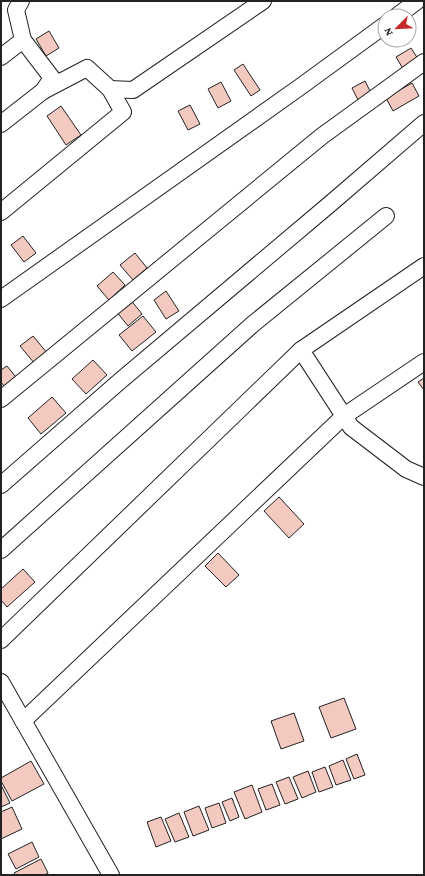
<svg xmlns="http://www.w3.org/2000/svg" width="425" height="876" viewBox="0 0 425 876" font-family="'Crimson Pro',serif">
<rect width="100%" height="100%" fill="#fff"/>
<!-- building -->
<g fill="#f3c9c0" stroke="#222">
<polygon points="49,31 59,48 46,56 36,39"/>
<polygon points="411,48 420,62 405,72 396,57"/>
<polygon points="243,64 260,90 251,96 234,70"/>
<polygon points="365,81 372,95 359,102 352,88"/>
<polygon points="221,82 231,101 218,108 208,89"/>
<polygon points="412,83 419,96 393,111 386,98"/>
<polygon points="190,105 200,124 188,130 178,111"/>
<polygon points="61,106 81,135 66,145 47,116"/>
<polygon points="23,236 36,253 24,262 11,245"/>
<polygon points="135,253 147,268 133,280 120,265"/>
<polygon points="113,272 125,285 109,300 97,286"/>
<polygon points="166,291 179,311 166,319 154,300"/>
<polygon points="130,299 142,314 128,326 116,311"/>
<polygon points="143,316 156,332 132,351 119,335"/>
<polygon points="33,336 48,354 35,364 20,346"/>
<polygon points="93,360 107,375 86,394 72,379"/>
<polygon points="7,366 19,381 7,390 1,382 1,370"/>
<polygon points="424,378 424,390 418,382"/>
<polygon points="52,397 66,413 41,434 28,418"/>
<polygon points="279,497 304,524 289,538 264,511"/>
<polygon points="218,553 239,575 226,587 205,566"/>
<polygon points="23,569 35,582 7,607 1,600 1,589"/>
<polygon points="344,698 356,729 331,738 319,707"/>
<polygon points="294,713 304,741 281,749 271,721"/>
<polygon points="357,754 365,775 354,779 346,759"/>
<polygon points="343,760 351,780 336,785 329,766"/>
<polygon points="31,761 44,784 12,801 1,781 1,778"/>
<polygon points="325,767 333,787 319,792 312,772"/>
<polygon points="308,771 316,792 302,798 293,777"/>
<polygon points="289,777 298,799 285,804 276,782"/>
<polygon points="272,784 280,805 266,810 258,789"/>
<polygon points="1,785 10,803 1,807"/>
<polygon points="252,785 262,812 245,819 234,792"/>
<polygon points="232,798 239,817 230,821 222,802"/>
<polygon points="219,803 226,823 212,828 205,808"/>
<polygon points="199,806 209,830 193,836 184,812"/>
<polygon points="12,807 22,829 1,839 1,812"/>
<polygon points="179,813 189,837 175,842 165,819"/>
<polygon points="161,817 171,841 156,847 147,822"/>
<polygon points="32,842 39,857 16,869 8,854"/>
<polygon points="41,859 48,873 44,875 15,875 14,873"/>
</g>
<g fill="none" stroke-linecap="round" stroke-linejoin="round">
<defs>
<g id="minor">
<polyline points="21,1 16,10 23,40"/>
<polyline points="397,16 417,1"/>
<polyline points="1,57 23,40 52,78 43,91 1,124"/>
<polyline points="110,89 133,90 263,1"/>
<polyline points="1,212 123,112 110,89 87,68 43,91"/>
<polyline points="1,299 300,87 385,25"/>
<polyline points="301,350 351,427 406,469 424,477"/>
<polyline points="1,399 322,136 424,62"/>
<polyline points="1,485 120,381 330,204 424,123"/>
<polyline points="1,550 253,324 386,216"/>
<polyline points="1,640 301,350 424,266"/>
<polyline points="1,682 111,875"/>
<polyline points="23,721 344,416 424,362"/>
</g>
</defs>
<!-- minor casing -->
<use href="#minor" stroke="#222" stroke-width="18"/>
<!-- minor -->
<use href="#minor" stroke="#fff" stroke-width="16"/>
</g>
<!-- border -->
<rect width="425" height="876" fill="none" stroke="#222222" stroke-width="4"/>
<!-- north arrow -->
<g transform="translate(397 28) rotate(246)"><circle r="19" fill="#ffffff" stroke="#a7a7a7"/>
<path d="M0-3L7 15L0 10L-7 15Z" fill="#c62828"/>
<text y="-6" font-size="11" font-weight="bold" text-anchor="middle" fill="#222222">N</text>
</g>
</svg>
